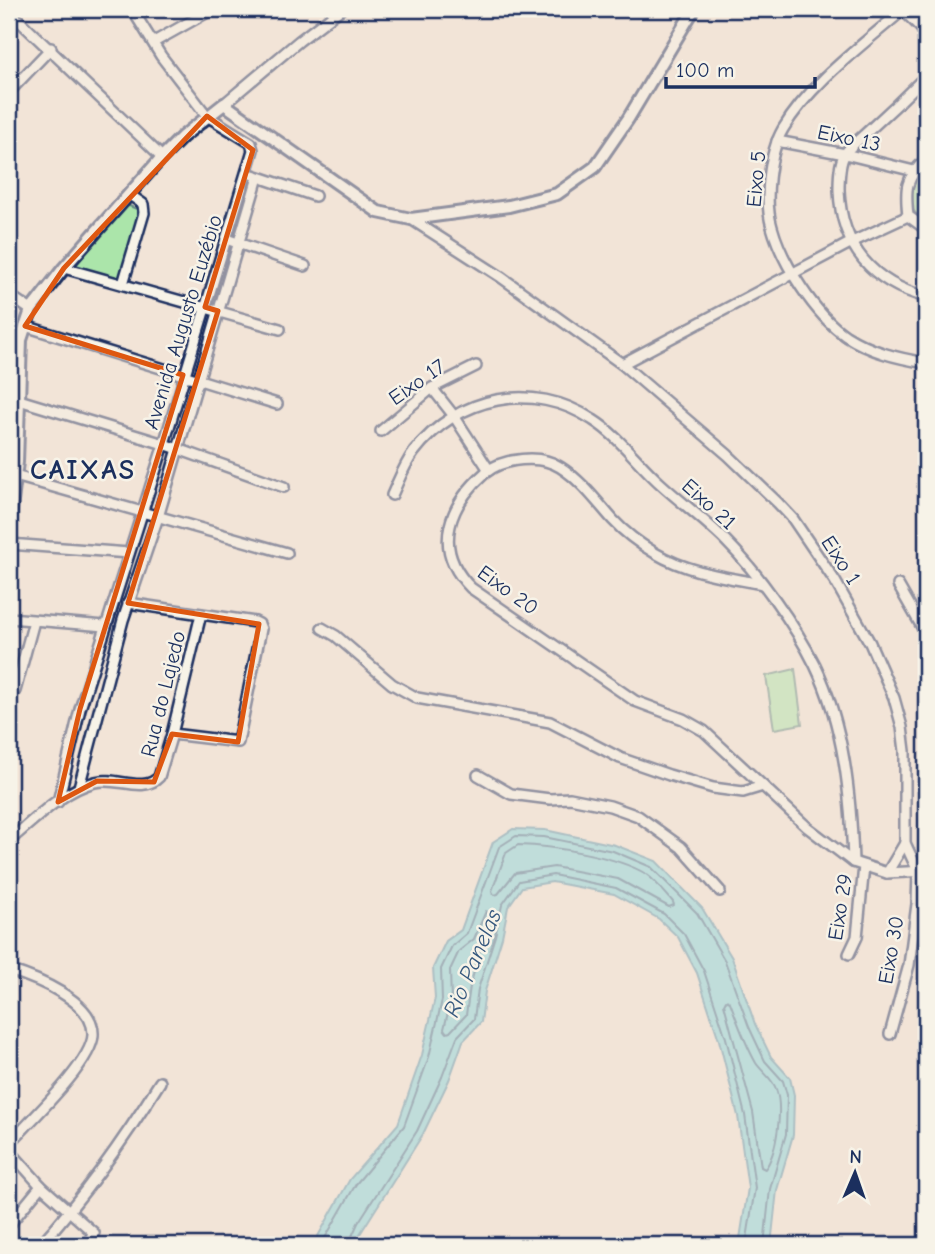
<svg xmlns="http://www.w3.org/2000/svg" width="935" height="1254" viewBox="0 0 935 1254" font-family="'Comic Neue',sans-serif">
<rect width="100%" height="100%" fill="#f2e4d7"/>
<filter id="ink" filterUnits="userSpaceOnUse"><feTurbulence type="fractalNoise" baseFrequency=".0143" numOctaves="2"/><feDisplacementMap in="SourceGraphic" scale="14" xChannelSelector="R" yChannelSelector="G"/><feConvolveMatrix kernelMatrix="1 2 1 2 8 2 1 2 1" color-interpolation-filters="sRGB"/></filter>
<g filter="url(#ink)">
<!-- green -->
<g fill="#abe5aa" stroke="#638a84" stroke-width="2">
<polygon points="926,163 926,224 912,209 912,184"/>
<polygon points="127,205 139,210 120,278 74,266"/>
<polygon points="795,669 802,724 774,729 766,676"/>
</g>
<!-- water -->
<polygon fill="#84d5de" stroke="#5a93ab" stroke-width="2" points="513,829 545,830 615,845 656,861 702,908 732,958 755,1024 771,1057 790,1078 794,1095 793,1135 777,1190 771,1245 739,1245 748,1188 738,1116 719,1040 697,973 678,937 659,919 614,894 552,882 522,887 508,907 502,937 485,991 481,1022 463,1041 449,1080 423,1134 353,1245 313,1245 350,1179 398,1124 422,1055 435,998 433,968 446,941 461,930 493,842"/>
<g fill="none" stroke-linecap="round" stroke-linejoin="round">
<!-- shore -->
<g stroke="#457191" stroke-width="2">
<path d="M518 845C553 846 617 856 646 874 656 881 665 893 673 902L674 905 669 907 618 879 554 867 515 873 498 894 494 895 492 891 506 853Z"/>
<polygon points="486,911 490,915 470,986 466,1015 450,1032 447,1033 444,1029 451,1000 450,970 459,951 474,939"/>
<path d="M726 1000 730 1002C738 1023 745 1044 756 1063 762 1072 773 1079 776 1089 783 1108 777 1153 765 1169L761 1167 753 1112 724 1004Z"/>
<polyline points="321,1245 356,1184 404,1126 429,1057 442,1000 441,969 452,946 467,933 499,847 516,836 544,837 613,851 651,867 697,913 725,961 749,1027 765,1061 783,1081 787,1095 786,1134 770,1189 764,1245"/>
<polyline points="348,1245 358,1223 417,1131 442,1077 457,1037 474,1019 478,989 495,936 502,905 519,881 553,875 616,888 664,914 684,934 704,971 726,1038 745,1115 755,1188 746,1245"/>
</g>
<defs>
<g id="minor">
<path d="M904 9C864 44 810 83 783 129 769 153 764 201 772 227 782 263 815 315 846 336 871 352 897 358 926 363"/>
<polyline points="903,10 926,33"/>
<polyline points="9,11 162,157"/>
<polyline points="154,42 213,9"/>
<path d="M926 76C906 96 885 116 864 135 858 141 849 147 845 154 839 163 839 180 839 190 841 247 873 283 926 297"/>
<polyline points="9,92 51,48"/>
<polyline points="224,104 299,41 341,9"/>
<polyline points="777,141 845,154 914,171"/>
<path d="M926 159C905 179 905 188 908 216L926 229"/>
<polyline points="253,175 315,196"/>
<polyline points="411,219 501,277 622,364 728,455 778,503 793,519 835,581 870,643 894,698 902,727 905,751 905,843 918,871 917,904 909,965 890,1034"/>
<polyline points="226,239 305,266"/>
<polyline points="64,268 280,329"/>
<polyline points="123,284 144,213 143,204 130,195"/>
<polyline points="9,295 31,310"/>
<polyline points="25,326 277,404"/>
<polyline points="9,342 21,340"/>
<polyline points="622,364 850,243 908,216"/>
<polyline points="432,388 454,416 489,470"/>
<polyline points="9,402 19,400 164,444 284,487"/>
<polyline points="381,431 432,388 476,366"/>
<polyline points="15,476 287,553"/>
<path d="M392 495C399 480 404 465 414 452 457 396 533 380 593 420 620 437 638 464 662 485 683 504 706 521 726 541 758 573 795 625 815 665 844 725 851 796 853 862"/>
<polyline points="9,544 129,553"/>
<path d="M762 584C725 577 687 572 655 553 640 544 625 533 613 520 597 502 581 480 560 467 540 454 503 458 485 473 468 488 455 504 450 526 444 551 454 571 471 588L635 701 683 719 704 731 807 827 853 862 887 873 926 871"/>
<polyline points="898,585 926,634"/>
<polyline points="128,603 255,622 259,624 261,629 238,742 172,734"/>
<polyline points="9,618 105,626"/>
<polyline points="322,628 336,636 392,684 417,698 550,722 620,758 669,775 713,788 743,792 763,786"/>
<polyline points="15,691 34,621"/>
<polyline points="478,775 511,794 550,799 570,798 610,806 638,816 681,847 720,891"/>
<polyline points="79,787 123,620 158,517 258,177"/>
<polyline points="58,802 80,709 164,444 253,150 251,143 246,140 207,116 161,56 132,9"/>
<path d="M9 841C34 820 63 790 95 782 116 776 143 794 159 777L172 734 201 614"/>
<polyline points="887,873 905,843"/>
<polyline points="849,954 857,937 864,866"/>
<path d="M9 970C35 978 95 1001 93 1035 92 1063 29 1122 9 1144"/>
<polyline points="9,1150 41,1186 94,1233 86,1245"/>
<polyline points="9,1225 41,1186"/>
<path d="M40 1245C86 1194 124 1140 160 1082"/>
</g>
<polyline id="tertiary" points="9,525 17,462 21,340 31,310 64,268 162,157 182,137 224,104 378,212 411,219 509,206 557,194 595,167 628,119 694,9"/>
</defs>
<!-- minor casing -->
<use href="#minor" stroke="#1b2f5e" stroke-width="14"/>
<!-- tertiary casing -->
<use href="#tertiary" stroke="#1b2f5e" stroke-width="16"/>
<!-- minor -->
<use href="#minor" stroke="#f7f3e8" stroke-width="9"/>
<!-- tertiary -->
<use href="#tertiary" stroke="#f7f3e8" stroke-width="10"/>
</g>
</g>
<!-- marked area -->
<path d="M0 0H935V1254H0ZM207 116 253 150 205 307 218 311 128 603 259 624 238 742 172 734 154 782 97 781 58 802 80 709 183 375 25 326 64 268Z" fill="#f2e4d7" fill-opacity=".55" fill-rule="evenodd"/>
<path fill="none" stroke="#de5710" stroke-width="5" stroke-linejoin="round" d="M207 116 253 150 205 307 218 311 128 603 259 624 238 742 172 734 154 782 97 781 58 802 80 709 183 375 25 326 64 268Z"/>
<g text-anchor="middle" stroke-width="5" stroke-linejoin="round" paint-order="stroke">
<!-- street labels -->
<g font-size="21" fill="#1b2f5e" stroke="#f7f3e8">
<text transform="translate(849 138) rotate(12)" y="7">Eixo 13</text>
<text transform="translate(756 179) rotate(-85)" y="7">Eixo 5</text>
<text transform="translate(183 322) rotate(-73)" y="7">Avenida Augusto Euzébio</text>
<text transform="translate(417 382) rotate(-35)" y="7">Eixo 17</text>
<text transform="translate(709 504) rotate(42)" y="7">Eixo 21</text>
<text transform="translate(841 560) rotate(57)" y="7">Eixo 1</text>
<text transform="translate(508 590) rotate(36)" y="7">Eixo 20</text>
<text transform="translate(163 694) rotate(-76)" y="7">Rua do Lajedo</text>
<text transform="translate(840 907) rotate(-81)" y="7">Eixo 29</text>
<text transform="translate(891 950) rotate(-80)" y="7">Eixo 30</text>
</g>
<!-- water labels -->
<g font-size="23" font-style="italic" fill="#35587e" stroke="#f7f3e8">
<text transform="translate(472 963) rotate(-67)" y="8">Rio Panelas</text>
</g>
<!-- district labels -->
<g font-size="28" font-weight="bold" letter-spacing="2" fill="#1b2f5e" stroke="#f7f3e8">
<text x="83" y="479">CAIXAS</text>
</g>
</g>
<!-- margin -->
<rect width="935" height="1254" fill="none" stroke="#f7f3e8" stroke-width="35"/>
<rect x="18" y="18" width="900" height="1219" fill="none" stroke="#1b2f5e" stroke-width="2.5" filter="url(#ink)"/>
<!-- north arrow -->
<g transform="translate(855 1173) rotate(2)" stroke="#f7f3e8" stroke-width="5" paint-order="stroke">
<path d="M0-5L12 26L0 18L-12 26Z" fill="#1b2f5e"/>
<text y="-10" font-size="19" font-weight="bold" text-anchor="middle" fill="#1b2f5e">N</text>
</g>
<!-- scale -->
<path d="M666 77v10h149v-10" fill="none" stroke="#1b2f5e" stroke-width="3.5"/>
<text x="676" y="77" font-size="21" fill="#1b2f5e" stroke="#f7f3e8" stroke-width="5" paint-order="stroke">100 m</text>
</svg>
